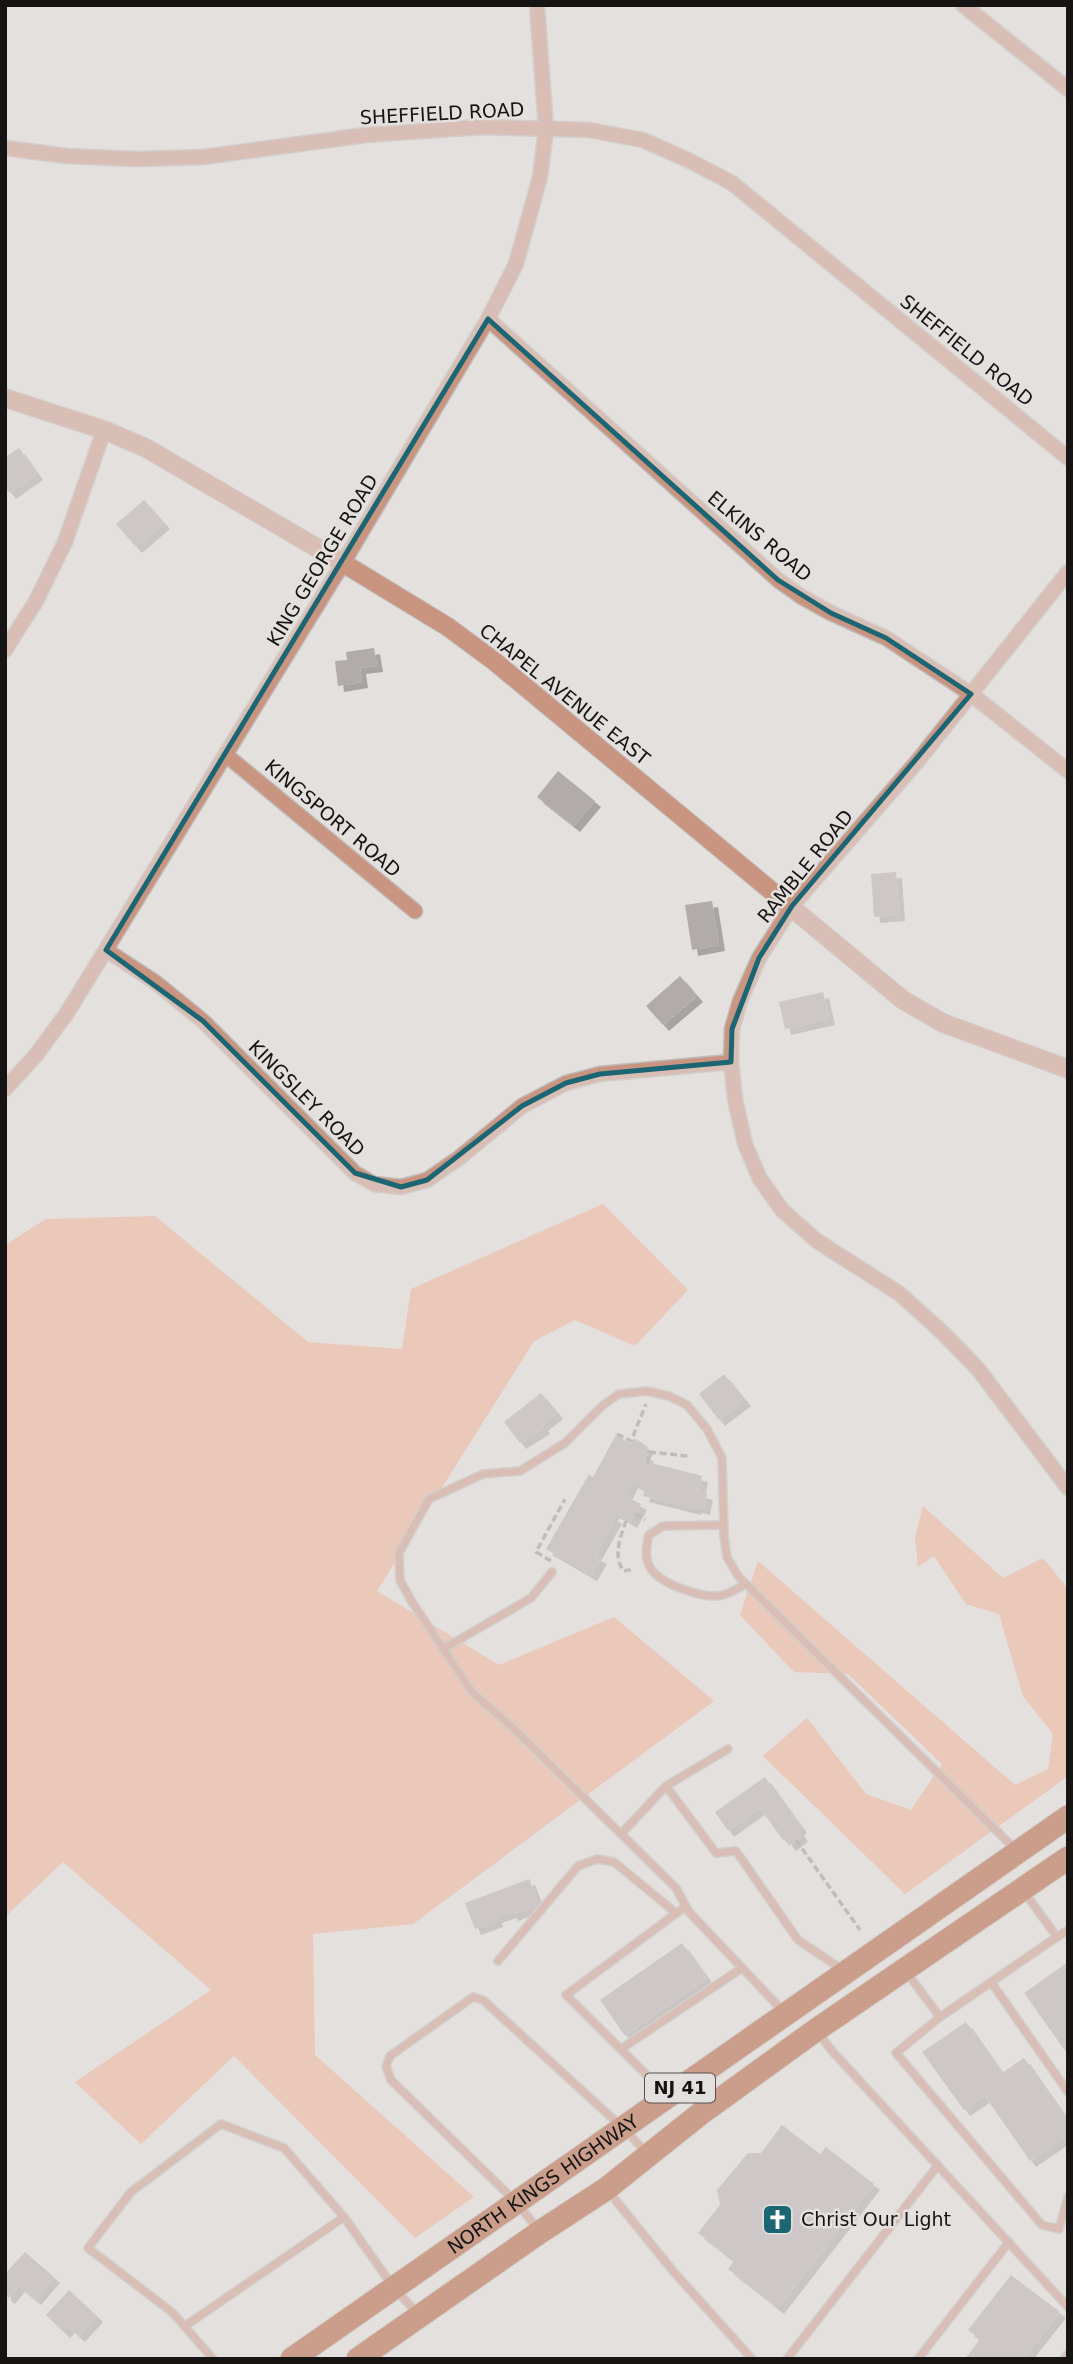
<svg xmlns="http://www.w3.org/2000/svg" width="1073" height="2364" viewBox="0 0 1073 2364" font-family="'DejaVu Sans',sans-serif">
<defs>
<filter id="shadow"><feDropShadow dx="6" dy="6" stdDeviation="0" flood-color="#0004"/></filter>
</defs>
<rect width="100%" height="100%" fill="#e4e0de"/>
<!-- green -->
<g fill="#f2aa8e">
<polygon points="603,1204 688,1290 635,1346 575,1320 534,1341 377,1591 499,1665 614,1617 714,1701 413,1924 313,1934 315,2055 474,2197 415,2238 234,2056 141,2144 75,2082 211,1990 63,1862 5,1917 5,1245 46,1219 155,1216 308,1342 402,1349 411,1289"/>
<polygon points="923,1506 1003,1578 1043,1558 1068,1589 1068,1776 905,1894 763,1756 807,1718 866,1794 911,1810 942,1764 848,1674 794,1672 740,1615 758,1561 1015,1785 1048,1769 1053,1734 1023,1696 999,1614 966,1604 934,1556 918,1567 915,1537"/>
</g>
<!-- building -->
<g fill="#b1acaa" filter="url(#shadow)">
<polygon points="19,448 37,474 10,493 5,487 5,457"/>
<polygon points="144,500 164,523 136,547 116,524"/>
<polygon points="374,648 377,666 360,668 362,682 338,686 335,661 347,660 346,652"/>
<polygon points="558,771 595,801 574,826 537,797"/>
<polygon points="896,872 899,915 874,917 871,874"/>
<polygon points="712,901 719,945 692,950 685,905"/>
<polygon points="680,976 697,996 663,1025 646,1006"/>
<polygon points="823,992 829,1019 785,1029 779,1002"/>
<polygon points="724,1374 745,1400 719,1420 699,1394"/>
<polygon points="541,1393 557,1413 542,1425 544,1428 520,1443 504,1422"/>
<polygon points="616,1435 631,1444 634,1438 648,1447 644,1453 648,1456 643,1464 650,1467 651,1463 702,1476 699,1492 707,1494 704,1509 695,1507 695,1509 643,1496 645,1489 632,1482 625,1496 641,1504 631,1522 614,1512 612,1515 616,1518 595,1555 601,1558 591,1575 546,1549 589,1474 593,1477"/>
<polygon points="765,1777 801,1827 798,1829 802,1836 790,1845 785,1838 783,1840 760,1808 728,1831 715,1812"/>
<polygon points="529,1879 539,1905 512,1915 511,1912 496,1917 497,1921 475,1929 465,1903"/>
<polygon points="682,1943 707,1978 625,2036 600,2000"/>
<polygon points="1068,1962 1068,2055 1024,1993"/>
<polygon points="966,2022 1002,2073 1024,2058 1068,2121 1068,2135 1030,2161 985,2096 964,2110 922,2052"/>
<polygon points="782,2125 820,2154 826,2147 874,2184 778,2308 728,2269 734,2261 698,2233 720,2205 717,2190 748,2153 761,2153"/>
<polygon points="25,2252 54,2277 35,2299 19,2286 9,2298 5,2295 5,2274"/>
<polygon points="1011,2275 1060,2312 1023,2359 965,2359 980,2339 968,2330"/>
<polygon points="69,2290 97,2316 79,2336 69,2327 64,2332 46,2315"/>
</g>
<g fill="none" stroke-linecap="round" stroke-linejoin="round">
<defs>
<g id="service">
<path d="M723 1525 663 1526 649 1535C640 1567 654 1578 682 1589 693 1592 703 1597 715 1596 727 1596 736 1589 746 1584"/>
<polyline points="443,1649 531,1598 552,1572"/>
<polyline points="666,1786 716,1853 736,1851 798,1940 843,1970"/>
<polyline points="621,1834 666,1786 728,1749"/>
<polyline points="1057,1937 1068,1930"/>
<polyline points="498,1961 578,1866 597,1859 614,1862 676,1913"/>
<polyline points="907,1973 940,2017 1057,1937 1025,1893"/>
<polyline points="991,1982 1068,2092"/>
<polyline points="783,2011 689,1912 676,1888 512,1727 472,1692 412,1602 400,1580 399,1553 429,1499 483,1474 520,1471 565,1443 602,1406 619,1394 647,1391 669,1396 687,1405 707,1429 722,1458 724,1536 727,1557 738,1576 1015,1849"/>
<polyline points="940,2017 896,2053 1042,2225 1059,2229 1068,2197"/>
<polyline points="819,2034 833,2052 1068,2307"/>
<polyline points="621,2049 742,1968"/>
<polyline points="665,2093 566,1995 686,1906"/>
<polyline points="609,2192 673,2271 752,2359"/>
<polyline points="537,2228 516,2202 391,2080 386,2066 390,2056 473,1997 483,2000 623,2128 646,2152"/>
<polyline points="185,2326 344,2217"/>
<polyline points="213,2359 173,2313 88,2248 131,2192 221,2124 284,2148 344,2217 394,2288 417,2313"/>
<polyline points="787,2359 938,2165"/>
<polyline points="918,2359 1009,2242"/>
<polyline points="1064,2359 1068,2354"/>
</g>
<g id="minor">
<polyline points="963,5 1068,89"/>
<polyline points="5,148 67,156 136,159 203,157 366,135 481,127 589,130 643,140 690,161 732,183 1068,458"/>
<polyline points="488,319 778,580 802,597 831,613 886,638 971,694 1068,771"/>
<polyline points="1068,572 916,763 792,906 759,958 740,1001 732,1029 731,1062 735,1099 745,1144 760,1179 782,1210 817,1241 900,1294 943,1333 978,1369 1068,1488"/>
<polyline points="5,650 36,601 65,542 104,430"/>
<polyline points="226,755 415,911"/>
<polyline points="106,950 155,982 203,1021 355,1173 374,1184 401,1187 427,1180 459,1158 522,1106 566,1083 600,1074 731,1062"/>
<polyline points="5,1089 36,1055 67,1013 343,563 488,319 516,264 540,177 546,129 537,5"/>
</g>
<polyline id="tertiary" points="5,398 104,430 146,448 343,563 448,627 494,661 903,1000 943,1023 1068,1069"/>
<g id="primary">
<path id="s1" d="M292 2359 1068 1817"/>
<polyline points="358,2359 540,2232 606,2189 700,2114 816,2030 1068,1858"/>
</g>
</defs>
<!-- service casing -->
<use href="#service" stroke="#bfbbb9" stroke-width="10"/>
<!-- minor casing -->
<use href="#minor" stroke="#bfbbb9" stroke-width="17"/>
<!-- tertiary casing -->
<use href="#tertiary" stroke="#bfbbb9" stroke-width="20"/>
<!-- primary casing -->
<use href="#primary" stroke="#bfbbb9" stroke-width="25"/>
<!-- path -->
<g stroke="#979392" stroke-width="3.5" stroke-dasharray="7 3.5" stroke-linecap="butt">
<polyline points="617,1434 631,1441 646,1404"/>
<polyline points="647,1463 650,1452 688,1456"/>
<polyline points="635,1514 645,1520"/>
<path d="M626 1521C621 1535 612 1558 624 1571L634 1569"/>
<polyline points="551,1561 536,1552 565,1499"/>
<polyline points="796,1840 860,1930"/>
</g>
<!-- service -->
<use href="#service" stroke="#c99480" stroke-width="7"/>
<!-- minor -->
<use href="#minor" stroke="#c99480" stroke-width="14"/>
<!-- tertiary -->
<use href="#tertiary" stroke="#c99480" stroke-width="18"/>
<!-- primary -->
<use href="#primary" stroke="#ac4f26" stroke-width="23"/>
</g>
<!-- marked area -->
<path d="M0 0H1073V2364H0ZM488 319 778 580 831 613 886 638 971 694 792 906 759 958 732 1029 731 1062 600 1074 566 1083 522 1106 427 1180 401 1187 355 1173 203 1021 106 950Z" fill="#e4e0de" fill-opacity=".55" fill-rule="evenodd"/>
<path fill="none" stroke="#1c6572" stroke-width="5" stroke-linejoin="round" d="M488 319 778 580 831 613 886 638 971 694 792 906 759 958 732 1029 731 1062 600 1074 566 1083 522 1106 427 1180 401 1187 355 1173 203 1021 106 950Z"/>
<!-- icons -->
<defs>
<symbol id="church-square" viewBox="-11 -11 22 22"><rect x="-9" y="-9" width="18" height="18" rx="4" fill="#1c6572" stroke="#e4e0de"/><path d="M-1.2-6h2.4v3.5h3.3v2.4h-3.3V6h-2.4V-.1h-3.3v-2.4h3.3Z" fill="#fff"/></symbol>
</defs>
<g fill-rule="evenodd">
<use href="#church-square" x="760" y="2202" width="35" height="35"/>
</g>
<g text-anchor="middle" stroke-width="5" stroke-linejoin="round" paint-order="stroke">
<!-- shield labels -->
<rect fill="#e4e0de" stroke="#545150" stroke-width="2" x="645" y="2073.5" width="70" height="29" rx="5"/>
<g font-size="18" font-weight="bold" fill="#161413">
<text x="680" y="2094">NJ 41</text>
</g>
<!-- street labels -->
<g font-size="19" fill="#161413" stroke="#e4e0de">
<text transform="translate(442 113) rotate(-3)" y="7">SHEFFIELD ROAD</text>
<text transform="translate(967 350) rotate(39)" y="7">SHEFFIELD ROAD</text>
<text transform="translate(760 536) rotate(40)" y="7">ELKINS ROAD</text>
<text transform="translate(322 560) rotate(-59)" y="7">KING GEORGE ROAD</text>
<text transform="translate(565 694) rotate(39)" y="7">CHAPEL AVENUE EAST</text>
<text transform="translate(333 818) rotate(40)" y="7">KINGSPORT ROAD</text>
<text transform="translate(805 866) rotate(-51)" y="7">RAMBLE ROAD</text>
<text transform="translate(307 1098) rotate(45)" y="7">KINGSLEY ROAD</text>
<text dy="7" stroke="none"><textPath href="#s1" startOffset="306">NORTH KINGS HIGHWAY</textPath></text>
</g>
<!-- poi labels -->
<g font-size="19" fill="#161413" stroke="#e4e0de" text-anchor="start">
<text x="801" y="2226">Christ Our Light</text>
</g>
</g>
<!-- border -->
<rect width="1073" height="2364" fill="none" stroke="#161413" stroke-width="14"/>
</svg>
